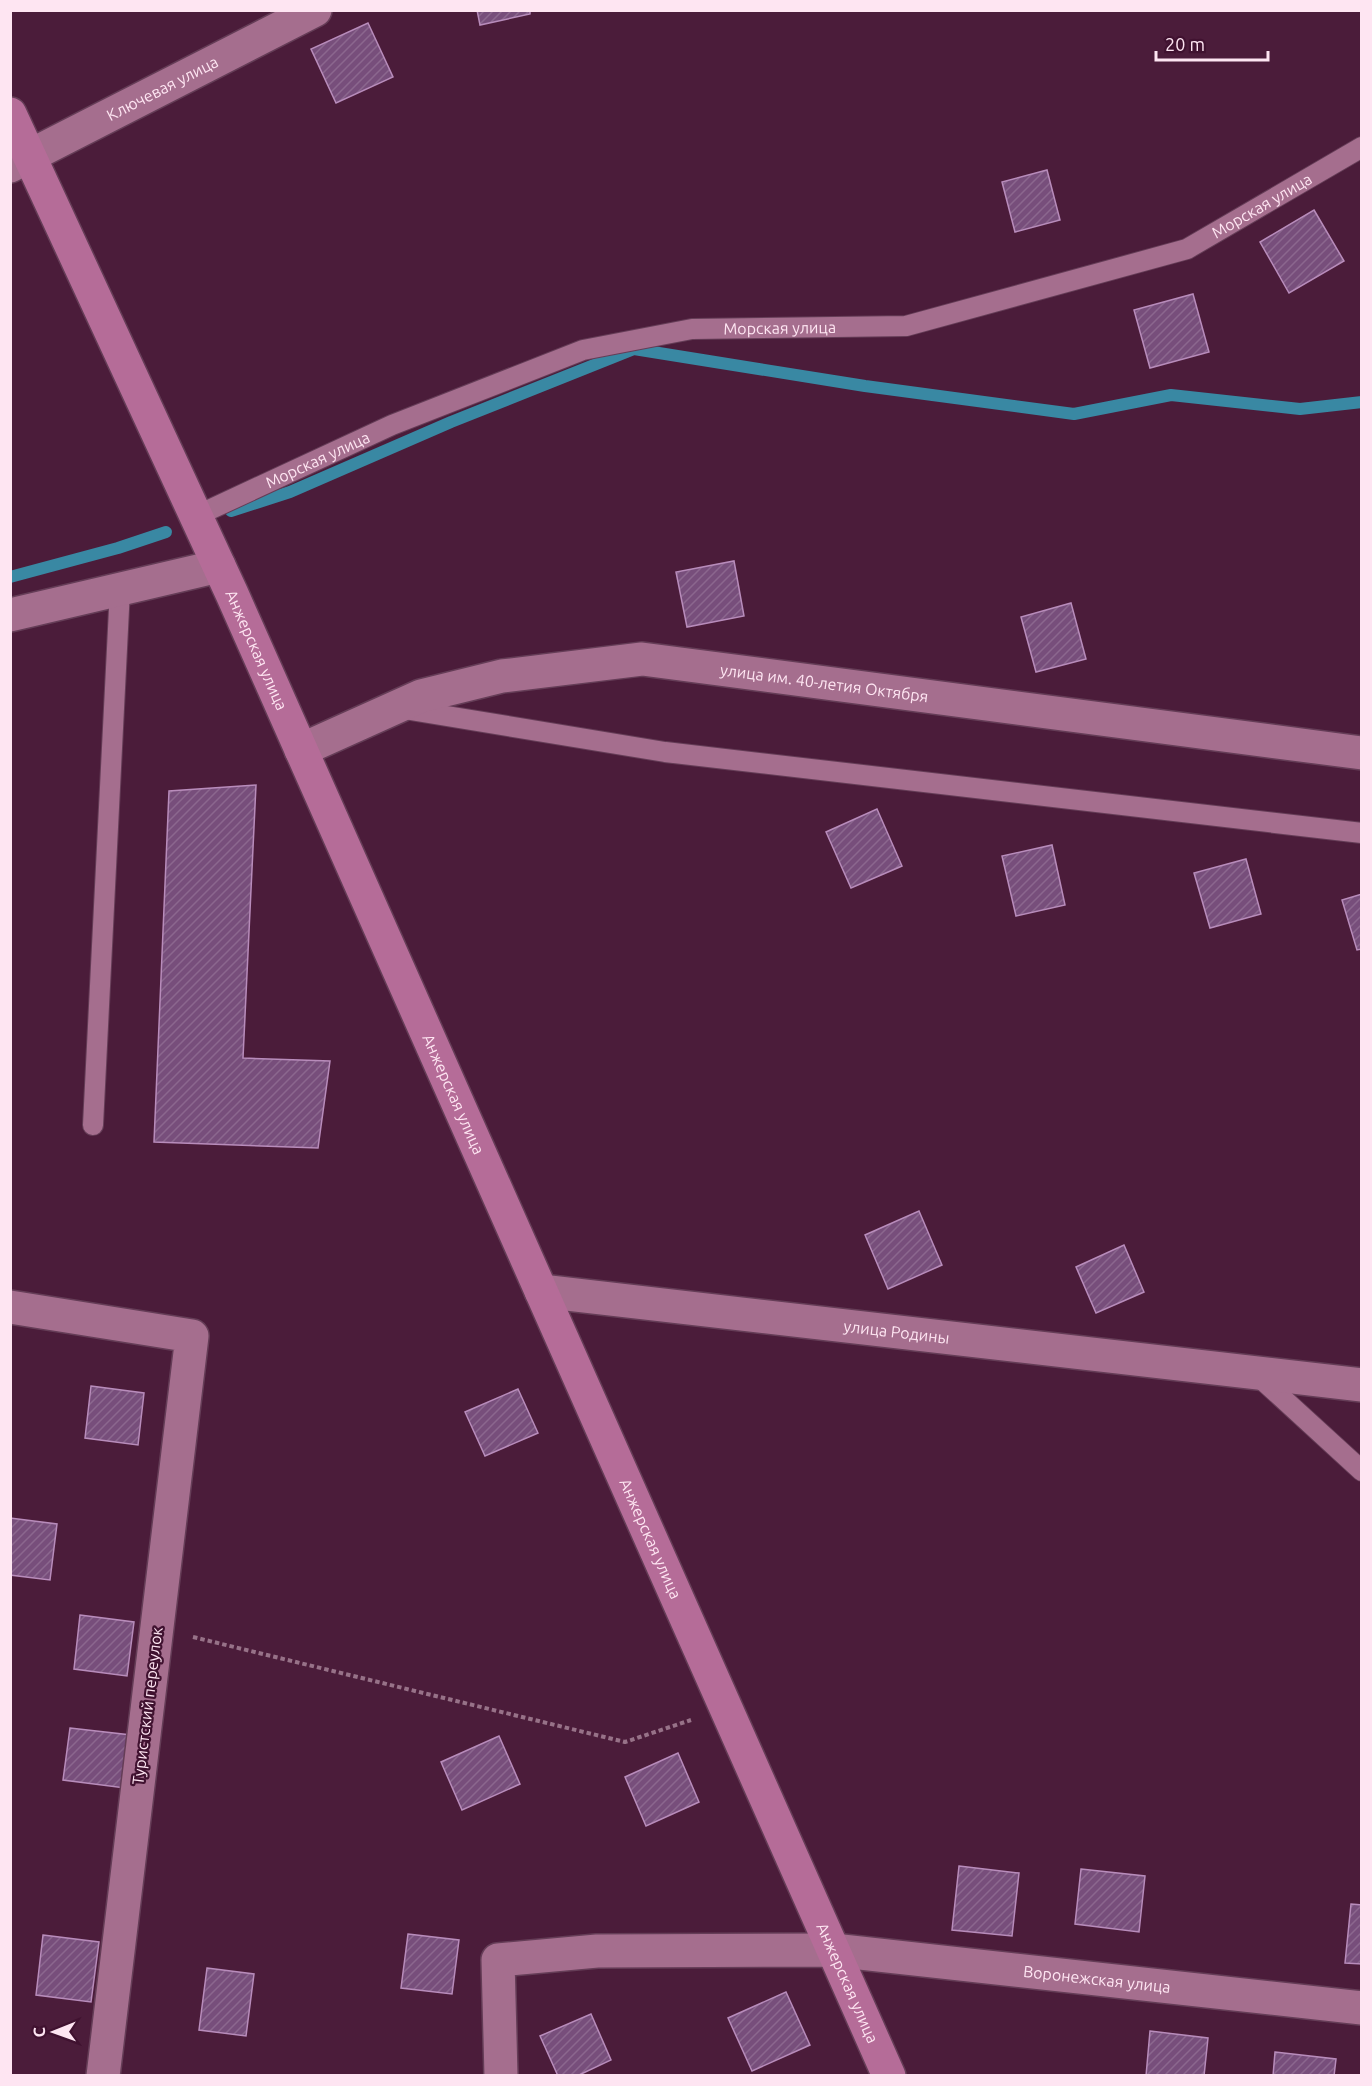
<svg xmlns="http://www.w3.org/2000/svg" width="1372" height="2086" viewBox="0 0 1372 2086" font-family="Ubuntu,sans-serif">
<defs>
<pattern id="building-hatch" width="6" height="6" patternUnits="userSpaceOnUse" patternTransform="scale(1.5)"><rect width="6" height="6" fill="#774e7b"/><path d="M-1 1l2-2M0 6l6-6M5 7l2-2" fill="none" stroke="#8b678e"/></pattern>
</defs>
<rect width="100%" height="100%" fill="#4b1c3a"/>
<g fill="none" stroke-linecap="round" stroke-linejoin="round">
<!-- stream -->
<g stroke="#3988a3" stroke-width="12">
<polyline points="231,511 290,492 451,422 634,349 865,386 1074,414 1171,395 1300,409 1362,402"/>
<polyline points="10,577 118,548 166,532"/>
</g>
</g>
<!-- building -->
<g fill="url(#building-hatch)" stroke="#b88cbb" stroke-width="1.5">
<polygon points="477,10 530,10 530,14 480,25"/>
<polygon points="368,23 393,77 336,103 311,49"/>
<polygon points="1047,170 1060,220 1015,232 1002,182"/>
<polygon points="1314,210 1344,261 1289,293 1260,242"/>
<polygon points="1193,294 1209,352 1150,368 1134,310"/>
<polygon points="734,561 744,616 687,627 676,572"/>
<polygon points="1071,603 1086,659 1036,672 1021,617"/>
<polygon points="256,785 243,1058 330,1061 318,1148 154,1142 169,791"/>
<polygon points="877,809 902,866 851,888 826,832"/>
<polygon points="1052,845 1065,905 1016,916 1002,856"/>
<polygon points="1246,859 1261,914 1210,928 1194,873"/>
<polygon points="1362,894 1362,949 1357,950 1342,900"/>
<polygon points="919,1211 942,1265 888,1289 865,1235"/>
<polygon points="1124,1245 1144,1292 1096,1313 1076,1267"/>
<polygon points="91,1386 144,1393 138,1445 85,1438"/>
<polygon points="518,1389 538,1433 485,1456 465,1412"/>
<polygon points="10,1518 57,1524 50,1580 10,1575"/>
<polygon points="80,1615 134,1622 127,1676 74,1669"/>
<polygon points="70,1728 131,1735 125,1788 63,1780"/>
<polygon points="499,1736 520,1784 462,1810 441,1762"/>
<polygon points="678,1753 699,1802 646,1826 625,1777"/>
<polygon points="959,1866 1019,1873 1012,1936 952,1930"/>
<polygon points="1081,1869 1145,1876 1139,1932 1075,1924"/>
<polygon points="1351,1904 1362,1905 1362,1964 1345,1963"/>
<polygon points="408,1934 459,1940 452,1994 401,1988"/>
<polygon points="43,1935 99,1942 91,2002 36,1995"/>
<polygon points="207,1968 254,1974 246,2036 199,2030"/>
<polygon points="786,1992 810,2045 752,2071 728,2018"/>
<polygon points="591,2014 611,2060 577,2076 558,2076 540,2036"/>
<polygon points="1150,2031 1208,2038 1204,2076 1146,2076"/>
<polygon points="1275,2052 1336,2059 1334,2076 1273,2076"/>
</g>
<g fill="none" stroke-linecap="round" stroke-linejoin="round">
<defs>
<g id="lane">
<path id="s1" d="M196 516 392 425 583 350 692 329 906 326 1187 249 1362 147"/>
<polyline points="398,708 665,752 1362,833"/>
<polyline points="93,1125 120,589"/>
<polyline points="1256,1374 1362,1471"/>
</g>
<g id="street">
<path id="s2" d="M10 166 315 10"/>
<polyline points="10,615 219,566"/>
<path id="s3" d="M301 750 421 696 502 676 642 659 1362 753"/>
<path id="s4" d="M541 1291 1362 1385"/>
<polyline points="10,1307 192,1336 103,2076"/>
<path id="s5" d="M501 2076 498 1960 597 1951 833 1950 1362 2008"/>
</g>
<g id="secondary">
<path id="s6" d="M10 114 232 594 889 2076"/>
</g>
</defs>
<!-- lane casing -->
<use href="#lane" stroke="#653d57" stroke-width="22"/>
<!-- street casing -->
<use href="#street" stroke="#653d57" stroke-width="36"/>
<!-- secondary casing -->
<use href="#secondary" stroke="#653d57" stroke-width="36"/>
<!-- path -->
<polyline stroke="#977288" stroke-width="4" stroke-dasharray="4.5 3" stroke-linecap="butt" points="193,1637 625,1742 691,1720"/>
<!-- lane -->
<use href="#lane" stroke="#a56e8e" stroke-width="20"/>
<!-- street -->
<use href="#street" stroke="#a56e8e" stroke-width="33"/>
<!-- secondary -->
<use href="#secondary" stroke="#b56c98" stroke-width="33"/>
</g>
<g text-anchor="middle" stroke-width="4.5" stroke-linejoin="round" paint-order="stroke">
<!-- street labels -->
<g font-size="16" fill="#fee5f2" stroke="#401230">
<text dy="6" stroke="none"><textPath href="#s2" startOffset="171">Ключевая улица</textPath></text>
<text dy="6" stroke="none"><textPath href="#s1" startOffset="1124">Морская улица</textPath></text>
<text dy="6" stroke="none"><textPath href="#s1" startOffset="620">Морская улица</textPath></text>
<text dy="6" stroke="none"><textPath href="#s1" startOffset="134">Морская улица</textPath></text>
<text dy="6" stroke="none"><textPath href="#s6" startOffset="590">Анжерская улица</textPath></text>
<text dy="6" stroke="none"><textPath href="#s3" startOffset="540">улица им. 40-летия Октября</textPath></text>
<text dy="6" stroke="none"><textPath href="#s6" startOffset="1076">Анжерская улица</textPath></text>
<text dy="6" stroke="none"><textPath href="#s4" startOffset="358">улица Родины</textPath></text>
<text dy="6" stroke="none"><textPath href="#s6" startOffset="1562">Анжерская улица</textPath></text>
<text transform="translate(147 1706) rotate(-83)" y="6">Туристский переулок</text>
<text dy="6" stroke="none"><textPath href="#s5" startOffset="717">Воронежская улица</textPath></text>
<text dy="6" stroke="none"><textPath href="#s6" startOffset="2048">Анжерская улица</textPath></text>
</g>
</g>
<!-- border -->
<rect width="1372" height="2086" fill="none" stroke="#fee5f2" stroke-width="24"/>
<!-- north arrow -->
<g transform="translate(54 2032) rotate(269)" stroke="#401230" stroke-width="4.5" paint-order="stroke">
<path d="M0-4.5L10 22L0 15L-10 22Z" fill="#fee5f2"/>
<text y="-9" font-size="16" font-weight="bold" text-anchor="middle" fill="#fee5f2">С</text>
</g>
<!-- scale -->
<path d="M1156 51v9h112v-9" fill="none" stroke="#fee5f2" stroke-width="3"/>
<text x="1165" y="51" font-size="18" fill="#fee5f2" stroke="#401230" stroke-width="4.5" paint-order="stroke">20 m</text>
</svg>
